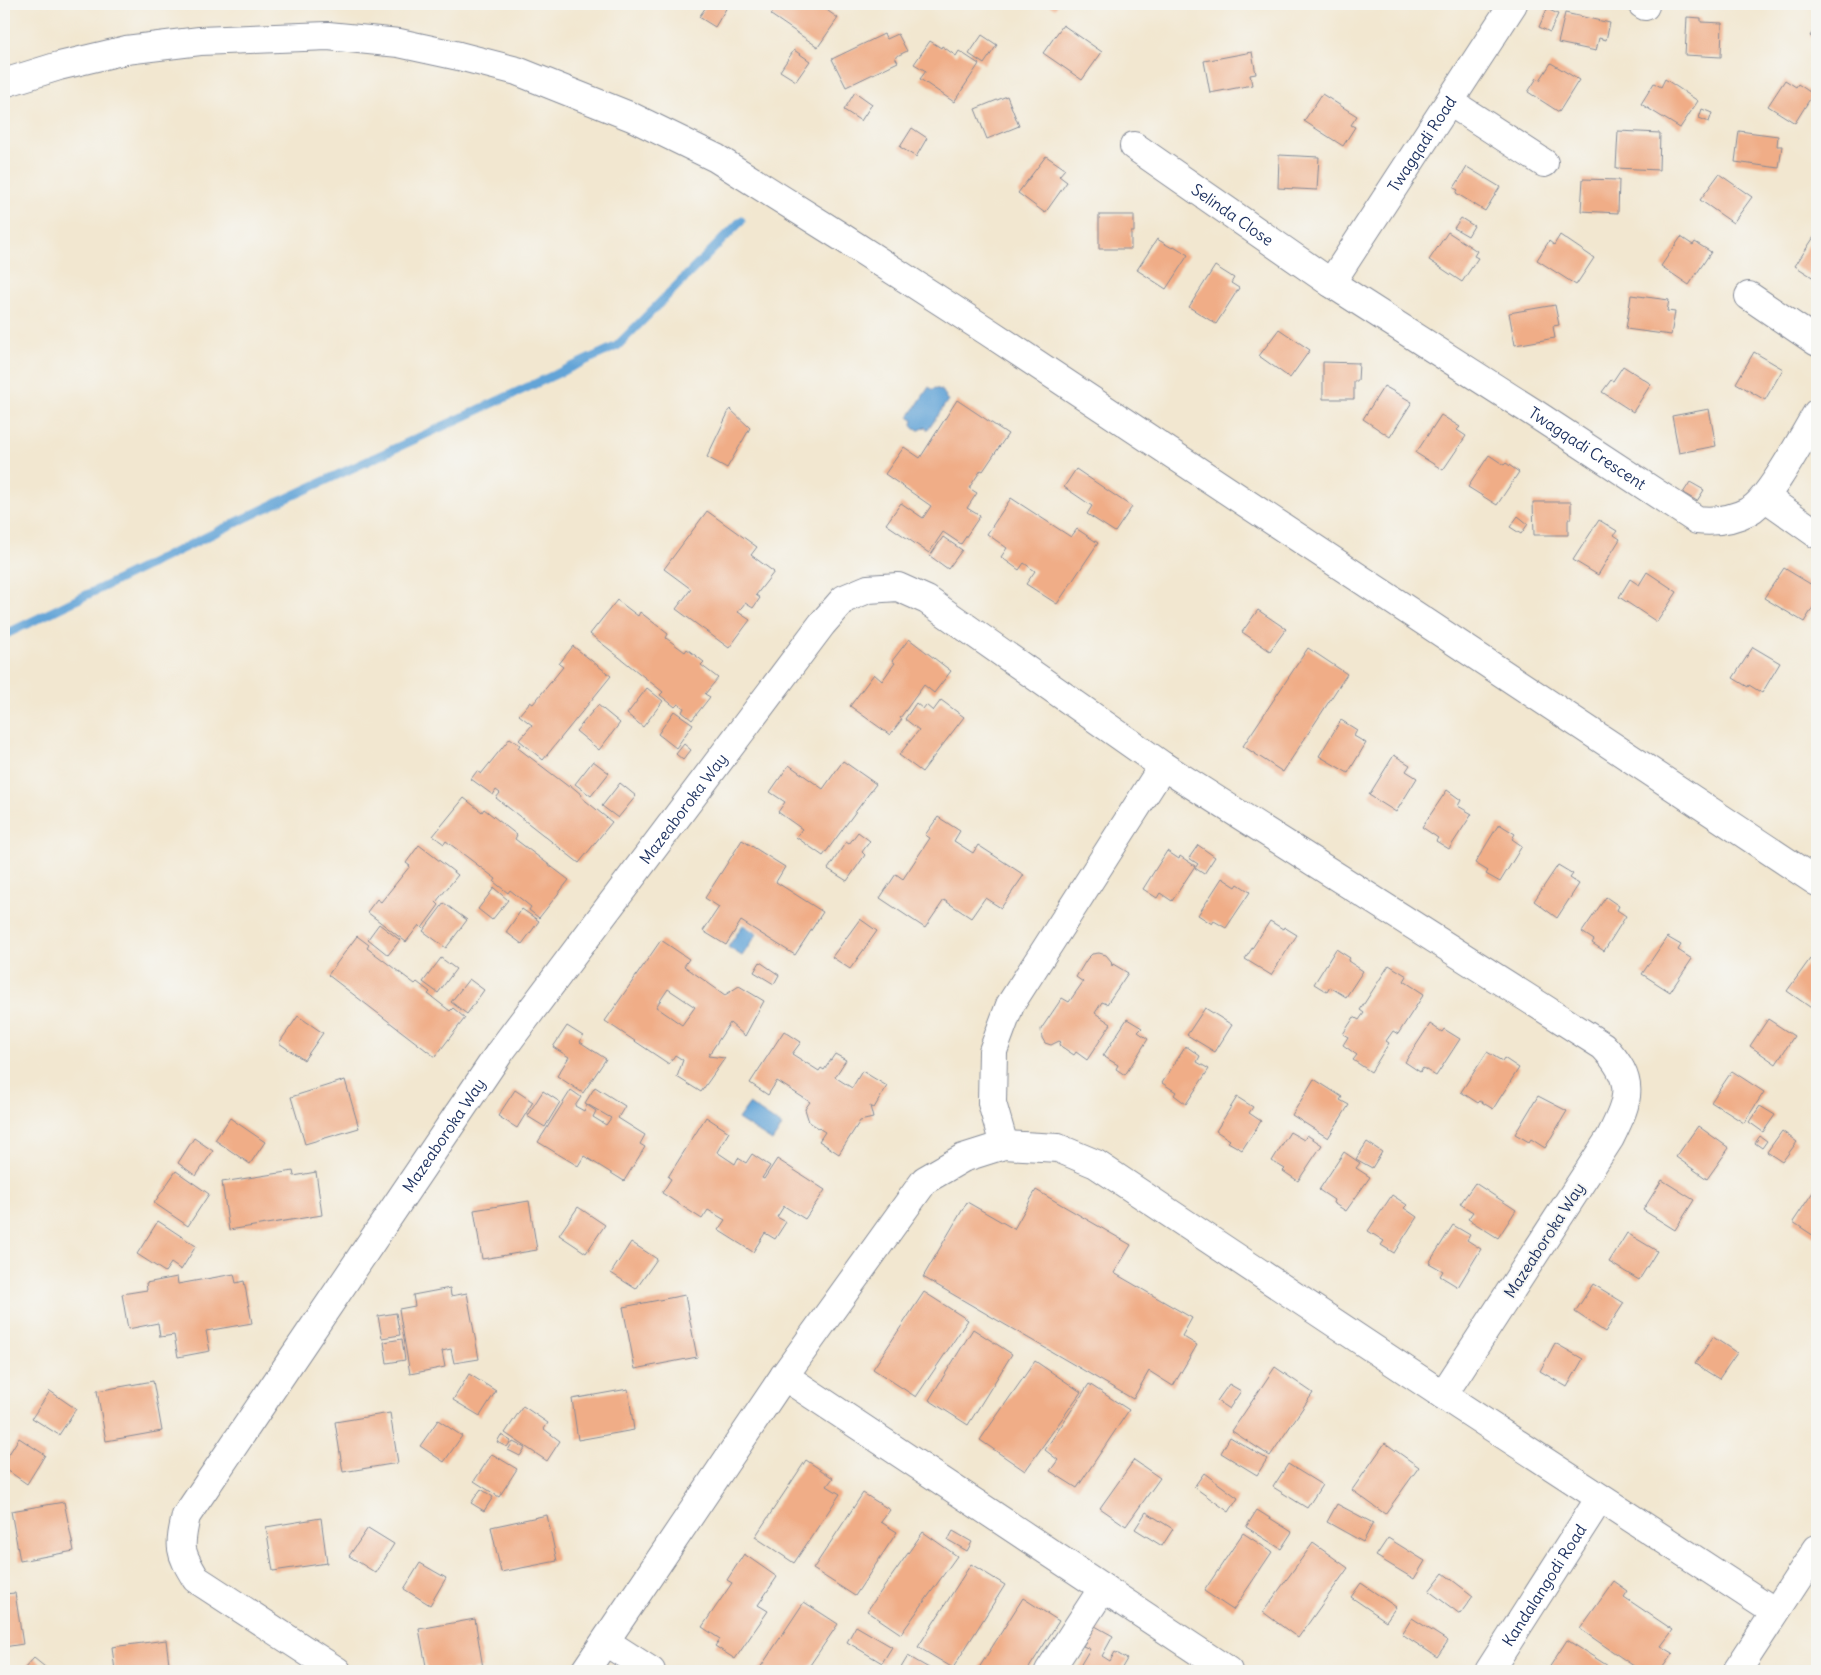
<svg xmlns="http://www.w3.org/2000/svg" width="1821" height="1675" viewBox="0 0 1821 1675" font-family="Delius,sans-serif">
<rect width="100%" height="100%" fill="#f6f6f2"/>
<filter id="ink" filterUnits="userSpaceOnUse"><feTurbulence type="fractalNoise" baseFrequency=".02" numOctaves="2"/><feDisplacementMap in="SourceGraphic" scale="10" xChannelSelector="R" yChannelSelector="G"/><feConvolveMatrix kernelMatrix="1 2 1 2 8 2 1 2 1" color-interpolation-filters="sRGB"/></filter>
<filter id="wash" filterUnits="userSpaceOnUse"><feTurbulence type="fractalNoise" baseFrequency=".0096" numOctaves="4" result="noise"/><feDisplacementMap in="SourceGraphic" scale="20" xChannelSelector="R" yChannelSelector="G"/><feGaussianBlur stdDeviation="1.12" result="paint"/><feColorMatrix in="noise" values="0 0 0 0 0 0 0 0 0 0 0 0 0 0 0 0 0 1.4 0 .05"/><feComposite in="paint" operator="in"/></filter>
<g filter="url(#wash)">
<rect width="100%" height="100%" fill="#f2e7d0"/>
<!-- water -->
<g fill="#63a4d7" stroke="#3f6a9a">
<polygon points="929,387 933,390 935,388 941,390 946,396 945,398 948,400 928,430 925,427 920,430 914,429 912,424 913,420 909,417"/>
<polygon points="743,925 757,934 742,956 728,947"/>
<polygon points="749,1104 782,1126 772,1141 738,1119"/>
</g>
<g fill="none" stroke-linecap="round" stroke-linejoin="round">
<!-- stream -->
<polyline stroke="#63a4d7" stroke-width="9" points="4,635 268,507 617,346 741,221"/>
</g>
<g id="blocks">
<!-- building -->
<g fill="#f0ad87" fill-rule="evenodd">
<polygon points="708,4 722,4 727,7 715,27 699,17"/>
<polygon points="778,4 818,4 838,18 818,47 771,15"/>
<polygon points="1047,4 1058,4 1055,9"/>
<polygon points="1124,4 1159,4 1159,8 1123,6"/>
<polygon points="1547,9 1558,14 1550,32 1539,27"/>
<polygon points="1565,13 1610,23 1606,40 1599,38 1596,51 1558,43"/>
<polygon points="1687,17 1701,18 1701,22 1722,23 1721,57 1685,55"/>
<polygon points="1063,25 1102,52 1082,80 1043,53"/>
<polygon points="1817,25 1817,41 1810,36"/>
<polygon points="884,34 887,39 898,34 907,51 895,57 898,62 846,87 832,59"/>
<polygon points="982,35 997,45 984,64 969,54"/>
<polygon points="930,41 941,48 942,46 956,56 959,51 979,64 954,102 920,79 926,71 914,64"/>
<polygon points="794,50 810,61 796,81 780,71"/>
<polygon points="1252,52 1256,74 1250,75 1252,85 1210,93 1204,61"/>
<polygon points="1551,63 1579,80 1559,112 1528,92 1537,78 1540,80"/>
<polygon points="1665,79 1698,101 1680,128 1641,104 1654,83 1661,87"/>
<polygon points="1785,80 1796,87 1798,84 1813,94 1795,123 1768,106"/>
<polygon points="855,92 872,104 861,121 844,110"/>
<polygon points="1322,94 1357,116 1351,125 1355,127 1343,146 1304,121"/>
<polygon points="1007,96 1019,126 987,139 975,109"/>
<polygon points="1702,109 1712,113 1709,122 1699,118"/>
<polygon points="912,128 927,138 916,157 900,147"/>
<polygon points="1618,131 1660,133 1659,170 1616,168"/>
<polygon points="1739,131 1778,136 1777,146 1782,146 1779,168 1735,162"/>
<polygon points="1279,155 1319,157 1317,190 1278,188"/>
<polygon points="1046,156 1065,169 1059,176 1067,182 1045,213 1018,193"/>
<polygon points="1467,167 1500,187 1485,211 1456,193 1458,190 1454,188"/>
<polygon points="1719,174 1752,197 1733,223 1700,200"/>
<polygon points="1583,179 1619,180 1618,213 1581,211"/>
<polygon points="1099,215 1134,215 1134,232 1131,232 1131,249 1099,249"/>
<polygon points="1461,218 1474,226 1468,236 1454,228"/>
<polygon points="1448,232 1477,251 1474,256 1478,258 1462,282 1429,260"/>
<polygon points="1560,235 1594,258 1576,285 1537,260 1549,241 1554,245"/>
<polygon points="1681,237 1693,245 1695,242 1711,252 1689,285 1661,266"/>
<polygon points="1814,237 1817,239 1817,280 1795,266"/>
<polygon points="1157,239 1172,248 1174,246 1188,255 1166,289 1137,270"/>
<polygon points="1215,266 1234,278 1231,283 1239,288 1216,324 1189,307"/>
<polygon points="1631,295 1669,300 1667,311 1675,312 1671,335 1626,329"/>
<polygon points="1555,305 1559,325 1553,326 1555,338 1515,345 1509,313"/>
<polygon points="1279,329 1310,350 1290,378 1259,356"/>
<polygon points="1754,352 1783,369 1765,400 1736,383"/>
<polygon points="1323,362 1359,363 1358,381 1354,381 1354,399 1323,399"/>
<polygon points="1623,366 1651,384 1633,412 1602,392 1611,380 1613,381"/>
<polygon points="1384,386 1412,402 1390,437 1363,419"/>
<polygon points="957,400 1008,434 983,471 981,470 969,488 977,493 967,508 980,516 961,544 943,532 929,553 886,524 901,503 923,518 931,506 885,474 904,447 920,458"/>
<polygon points="730,409 750,428 727,468 707,457"/>
<polygon points="1709,409 1716,446 1679,453 1672,416"/>
<polygon points="1441,415 1460,427 1457,430 1466,436 1443,470 1416,453"/>
<polygon points="1489,455 1504,465 1506,463 1519,472 1497,505 1468,487"/>
<polygon points="1076,469 1132,507 1115,532 1087,514 1092,506 1064,487"/>
<polygon points="1690,482 1704,490 1697,501 1683,493"/>
<polygon points="1011,498 1071,537 1077,529 1098,543 1057,604 1026,584 1035,571 1024,563 1019,570 1001,557 1007,548 987,534"/>
<polygon points="1533,502 1571,502 1571,519 1568,519 1568,535 1534,535"/>
<polygon points="707,511 757,547 751,555 774,572 756,595 760,598 753,608 745,603 738,612 750,620 729,648 676,609 691,589 664,569"/>
<polygon points="1518,516 1528,524 1521,534 1510,527"/>
<polygon points="1599,520 1617,531 1614,535 1620,539 1598,575 1573,560"/>
<polygon points="943,537 962,550 948,569 930,556"/>
<polygon points="1784,568 1817,588 1817,601 1804,622 1764,598"/>
<polygon points="1647,572 1677,592 1657,622 1619,597 1630,579 1639,585"/>
<polygon points="617,600 638,616 640,612 668,634 666,638 685,652 687,649 704,662 701,665 718,678 705,694 710,697 692,720 682,712 684,708 678,704 675,707 660,695 663,692 590,634"/>
<polygon points="1258,610 1286,629 1270,651 1242,632"/>
<polygon points="909,639 951,671 934,693 924,685 900,718 902,719 890,735 850,706 874,674 882,681 895,663 892,661"/>
<polygon points="573,646 611,676 543,760 519,740 532,725 519,715 530,702 533,704 563,667 559,664"/>
<polygon points="1753,647 1780,663 1762,693 1749,685 1748,687 1733,678"/>
<polygon points="1308,648 1347,674 1283,772 1243,746"/>
<polygon points="647,688 663,701 643,727 627,714"/>
<polygon points="941,700 964,717 922,772 899,755 919,730 905,719 916,703 923,709 926,705 933,711"/>
<polygon points="598,705 620,723 599,750 576,731"/>
<polygon points="674,711 693,724 676,748 658,734"/>
<polygon points="1341,720 1357,730 1354,736 1366,743 1348,773 1319,756"/>
<polygon points="510,738 520,745 518,748 569,787 570,785 582,795 581,797 612,822 579,863 496,798 500,793 496,790 493,795 471,779 477,771 481,774"/>
<polygon points="684,744 691,750 683,760 676,754"/>
<polygon points="1394,755 1410,765 1406,771 1417,778 1396,812 1369,795"/>
<polygon points="593,761 609,773 591,796 575,784"/>
<polygon points="843,761 876,784 823,856 796,837 802,829 778,812 785,802 770,792 789,765 823,789"/>
<polygon points="620,783 636,796 618,818 602,806"/>
<polygon points="1447,790 1461,800 1458,806 1472,814 1449,849 1436,841 1438,838 1422,827"/>
<polygon points="464,798 482,812 484,809 517,835 515,839 569,880 539,918 529,910 531,907 510,890 508,893 494,882 496,879 446,841 444,844 433,836"/>
<polygon points="938,817 960,831 954,841 973,853 978,845 1024,875 1001,908 985,898 971,918 944,900 925,928 880,898 896,874 903,879 930,838 925,835"/>
<polygon points="1499,824 1515,834 1512,839 1522,846 1500,882 1486,874 1488,871 1475,863"/>
<polygon points="858,832 870,841 862,852 865,855 847,881 828,869 846,842 849,844"/>
<polygon points="742,840 785,867 776,882 823,912 795,955 741,921 726,945 703,931 719,907 705,898"/>
<polygon points="419,845 458,875 436,902 439,905 422,928 419,925 406,942 367,912 377,899 381,902 410,866 406,863"/>
<polygon points="1198,845 1215,857 1204,874 1195,868 1198,864 1189,858"/>
<polygon points="1167,851 1179,859 1180,856 1195,866 1172,901 1160,893 1157,898 1143,889"/>
<polygon points="1558,865 1573,874 1570,878 1579,884 1557,918 1534,901"/>
<polygon points="1222,878 1236,887 1238,884 1250,892 1226,928 1214,921 1212,924 1198,915"/>
<polygon points="494,888 508,900 492,920 478,909"/>
<polygon points="1606,897 1619,906 1617,910 1626,916 1604,951 1592,943 1594,940 1582,932"/>
<polygon points="444,903 467,920 446,948 423,931"/>
<polygon points="522,909 539,921 522,944 506,932"/>
<polygon points="860,919 877,931 850,969 832,957"/>
<polygon points="1270,921 1283,929 1284,927 1297,935 1271,975 1245,959"/>
<polygon points="379,924 400,940 388,955 368,939"/>
<polygon points="357,936 369,945 367,948 415,984 417,982 430,992 428,994 450,1011 453,1008 465,1018 435,1057 328,975"/>
<polygon points="1667,937 1681,945 1678,950 1692,959 1670,992 1642,974"/>
<path d="M661 940 689 959 684 966 725 995 739 986 764 1001 745 1036 730 1023 708 1056 725 1058 701 1092 677 1077 683 1060 675 1055 669 1064 605 1021ZM668 989 695 1007 682 1025 656 1007Z"/>
<polygon points="1336,949 1350,958 1348,961 1363,971 1346,997 1330,987 1327,992 1314,984"/>
<polygon points="1099,953 1106,955 1111,961 1112,966 1113,964 1128,973 1107,1004 1102,1002 1095,1013 1111,1024 1087,1060 1076,1052 1074,1055 1059,1045 1061,1042 1059,1041 1051,1045 1045,1043 1042,1038 1041,1029 1062,998 1069,1002 1083,982 1076,977 1087,959 1092,954"/>
<polygon points="441,958 456,969 438,993 423,982"/>
<polygon points="1810,959 1817,964 1817,1012 1787,991"/>
<polygon points="760,962 779,975 774,984 754,972"/>
<polygon points="1389,965 1407,976 1404,981 1424,994 1398,1034 1393,1031 1386,1041 1389,1043 1371,1072 1353,1060 1357,1055 1343,1045 1348,1037 1343,1034 1354,1017 1359,1020 1364,1013 1360,1010"/>
<polygon points="469,979 484,990 467,1014 451,1002"/>
<polygon points="1205,1008 1232,1025 1215,1052 1187,1035"/>
<polygon points="298,1016 323,1033 304,1060 279,1043"/>
<polygon points="1127,1019 1142,1028 1138,1032 1148,1039 1125,1075 1116,1069 1118,1065 1103,1056"/>
<polygon points="1768,1019 1794,1036 1776,1064 1750,1046"/>
<polygon points="1430,1024 1442,1032 1444,1029 1460,1039 1436,1076 1423,1068 1420,1072 1405,1062"/>
<polygon points="567,1026 583,1036 580,1042 606,1059 583,1093 557,1076 569,1057 553,1047"/>
<polygon points="784,1031 801,1042 792,1054 819,1071 821,1068 824,1070 835,1054 846,1060 835,1077 852,1088 862,1071 887,1086 874,1108 870,1106 873,1118 860,1121 839,1154 819,1141 825,1132 809,1122 805,1109 810,1102 777,1081 768,1095 750,1083"/>
<polygon points="1186,1046 1200,1056 1197,1062 1209,1069 1186,1104 1174,1095 1176,1092 1162,1083"/>
<polygon points="1487,1052 1502,1061 1504,1058 1519,1068 1493,1109 1480,1101 1478,1103 1461,1092"/>
<polygon points="1732,1071 1764,1092 1744,1123 1711,1102"/>
<polygon points="1314,1079 1342,1097 1340,1100 1349,1105 1328,1138 1292,1115"/>
<polygon points="345,1080 359,1128 305,1144 291,1097"/>
<polygon points="595,1087 625,1106 618,1118 645,1135 640,1144 645,1147 624,1181 584,1156 578,1166 538,1142 571,1090 581,1097 575,1106 584,1111 587,1105 596,1111 593,1117 606,1125 611,1118 585,1103"/>
<polygon points="515,1090 533,1102 517,1128 498,1116"/>
<polygon points="543,1091 560,1102 545,1127 527,1116"/>
<polygon points="1538,1096 1567,1111 1545,1148 1531,1139 1529,1142 1515,1134"/>
<polygon points="1237,1097 1253,1107 1249,1113 1261,1121 1242,1150 1228,1142 1230,1140 1216,1131"/>
<polygon points="1760,1106 1775,1115 1763,1132 1749,1122"/>
<polygon points="706,1117 729,1132 717,1152 735,1164 738,1158 746,1163 752,1154 770,1166 762,1178 764,1179 777,1159 825,1190 805,1219 784,1206 777,1217 786,1222 775,1239 765,1233 753,1252 718,1230 725,1220 708,1210 702,1219 662,1193 671,1179 668,1177"/>
<polygon points="230,1118 265,1142 250,1164 215,1140"/>
<polygon points="1698,1126 1729,1148 1707,1179 1676,1157"/>
<polygon points="1782,1131 1797,1142 1782,1162 1767,1152"/>
<polygon points="1290,1132 1304,1140 1307,1135 1322,1145 1298,1181 1283,1171 1285,1169 1272,1161"/>
<polygon points="1760,1136 1767,1141 1762,1148 1755,1143"/>
<polygon points="194,1138 213,1151 196,1176 178,1163"/>
<polygon points="1367,1142 1382,1152 1372,1168 1356,1159"/>
<polygon points="1344,1152 1360,1163 1356,1168 1370,1177 1346,1211 1333,1203 1334,1200 1319,1190"/>
<polygon points="176,1171 209,1194 188,1226 154,1203"/>
<polygon points="293,1171 294,1176 316,1172 322,1215 229,1230 222,1182"/>
<polygon points="1662,1180 1694,1200 1675,1230 1643,1210"/>
<polygon points="1475,1183 1516,1210 1498,1238 1468,1219 1473,1212 1460,1204"/>
<polygon points="1817,1186 1817,1238 1793,1222"/>
<polygon points="1036,1190 1131,1245 1114,1273 1192,1318 1182,1336 1197,1345 1173,1386 1149,1371 1133,1399 923,1277 967,1202 1014,1229"/>
<polygon points="1392,1195 1407,1205 1404,1208 1417,1217 1394,1253 1381,1245 1384,1241 1368,1231"/>
<polygon points="529,1201 537,1250 482,1259 474,1210"/>
<polygon points="578,1207 605,1225 586,1253 559,1235"/>
<polygon points="158,1221 196,1246 181,1270 171,1263 165,1272 137,1254"/>
<polygon points="1453,1225 1470,1235 1467,1240 1481,1249 1458,1287 1440,1276 1443,1271 1429,1263"/>
<polygon points="1627,1233 1657,1251 1639,1280 1609,1262"/>
<polygon points="631,1242 657,1259 636,1289 611,1273"/>
<polygon points="234,1274 236,1283 244,1281 252,1323 206,1331 210,1351 178,1357 174,1335 160,1337 158,1323 128,1329 122,1294 147,1290 146,1283 177,1277 178,1284"/>
<polygon points="1593,1284 1624,1303 1605,1332 1575,1312"/>
<polygon points="450,1288 451,1296 467,1293 479,1359 454,1363 451,1349 442,1351 445,1367 410,1374 399,1309 415,1306 413,1295"/>
<polygon points="924,1292 968,1320 916,1397 873,1369"/>
<polygon points="685,1295 697,1357 635,1369 623,1307"/>
<polygon points="396,1313 400,1335 382,1338 378,1316"/>
<polygon points="973,1329 1012,1354 968,1425 929,1400"/>
<polygon points="1713,1337 1737,1353 1719,1379 1695,1364"/>
<polygon points="402,1339 405,1360 387,1363 384,1342"/>
<polygon points="1555,1343 1583,1359 1567,1387 1540,1371"/>
<polygon points="1035,1361 1081,1392 1025,1471 980,1440"/>
<polygon points="1275,1367 1313,1393 1270,1456 1232,1431"/>
<polygon points="469,1374 496,1391 480,1416 453,1400"/>
<polygon points="153,1381 162,1431 106,1441 97,1391"/>
<polygon points="1089,1384 1129,1410 1077,1488 1050,1471 1058,1460 1045,1450"/>
<polygon points="1229,1384 1241,1391 1229,1409 1217,1401"/>
<polygon points="628,1389 634,1430 578,1440 572,1399"/>
<polygon points="50,1391 76,1409 59,1435 32,1418"/>
<polygon points="523,1406 548,1423 544,1429 560,1441 547,1461 505,1433"/>
<polygon points="390,1413 398,1463 343,1472 335,1422"/>
<polygon points="438,1420 462,1436 444,1462 420,1446"/>
<polygon points="501,1435 511,1441 507,1447 497,1442"/>
<polygon points="1230,1437 1267,1459 1257,1475 1221,1453"/>
<polygon points="19,1438 45,1455 27,1484 4,1468 4,1462"/>
<polygon points="513,1442 525,1448 520,1456 508,1450"/>
<polygon points="1385,1443 1419,1467 1385,1514 1352,1490"/>
<polygon points="492,1454 517,1469 499,1497 474,1481"/>
<polygon points="806,1460 833,1478 827,1486 840,1494 794,1563 755,1537"/>
<polygon points="1134,1460 1160,1478 1126,1526 1100,1508"/>
<polygon points="1288,1464 1322,1485 1307,1508 1273,1487"/>
<polygon points="1204,1473 1238,1498 1229,1512 1194,1487"/>
<polygon points="481,1489 493,1497 484,1511 471,1503"/>
<polygon points="863,1493 890,1510 881,1522 897,1532 855,1596 813,1569"/>
<polygon points="64,1502 74,1551 20,1561 11,1511"/>
<polygon points="1337,1504 1373,1523 1363,1542 1327,1522"/>
<polygon points="1257,1510 1292,1532 1281,1549 1246,1527"/>
<polygon points="1146,1512 1173,1529 1162,1546 1135,1529"/>
<polygon points="547,1515 557,1561 501,1572 491,1527"/>
<polygon points="321,1518 327,1563 273,1571 266,1527"/>
<polygon points="368,1528 394,1544 376,1573 349,1556"/>
<polygon points="953,1531 972,1542 967,1551 948,1540"/>
<polygon points="923,1532 957,1556 901,1634 867,1611"/>
<polygon points="1243,1533 1272,1552 1233,1610 1204,1591"/>
<polygon points="1388,1538 1425,1561 1414,1579 1376,1556"/>
<polygon points="1313,1543 1348,1568 1298,1638 1263,1612"/>
<polygon points="744,1554 777,1577 758,1605 768,1611 735,1659 715,1646 720,1639 702,1627 732,1583 727,1580"/>
<polygon points="420,1563 446,1578 430,1605 404,1589"/>
<polygon points="971,1564 1005,1585 953,1668 918,1647"/>
<polygon points="1443,1573 1473,1596 1460,1614 1429,1591"/>
<polygon points="1614,1581 1628,1591 1624,1597 1673,1630 1661,1646 1673,1653 1660,1671 1641,1671 1580,1629"/>
<polygon points="1361,1583 1396,1607 1386,1621 1351,1597"/>
<polygon points="15,1593 23,1644 4,1647 4,1594"/>
<polygon points="1023,1598 1059,1621 1027,1671 977,1671"/>
<polygon points="804,1602 838,1624 806,1671 758,1671"/>
<polygon points="1412,1618 1448,1641 1437,1657 1402,1634"/>
<polygon points="475,1619 483,1668 462,1671 427,1671 419,1629"/>
<polygon points="856,1626 892,1647 882,1663 847,1642"/>
<polygon points="1095,1626 1113,1636 1102,1656 1110,1661 1115,1652 1127,1659 1120,1671 1077,1671 1090,1649 1083,1646"/>
<polygon points="166,1640 170,1671 115,1671 112,1647"/>
<polygon points="1567,1640 1616,1671 1547,1671"/>
<polygon points="908,1656 934,1671 899,1671"/>
<polygon points="34,1658 50,1671 22,1671"/>
</g>
</g>
</g>
<g filter="url(#ink)">
<use href="#blocks" fill-opacity="0" stroke="#868b97" stroke-width="1"/>
<g fill="none" stroke-linecap="round" stroke-linejoin="round">
<defs>
<g id="minor">
<polyline points="1642,4 1645,6"/>
<polyline points="4,83 59,66 126,50 200,41 328,36 399,43 459,56 517,71 632,117 716,158 840,236 987,331 1817,882"/>
<polyline points="1450,102 1544,163"/>
<path id="s1" d="M1134 146 1331 283 1534 413 1697 520C1715 522 1732 520 1749 511 1770 500 1803 436 1817 413"/>
<path id="s2" d="M1331 283 1513 4"/>
<polyline points="1749,296 1817,342"/>
<polyline points="1765,497 1817,534"/>
<polyline points="1004,1145 992,1103 993,1051 1010,1005 1163,766"/>
<polyline points="784,1376 1228,1671"/>
<polyline points="606,1642 651,1671"/>
<path id="s3" d="M337 1671 196 1579C179 1551 179 1548 186 1516L500 1052 822 624 844 599 868 589 898 587 927 600 1163 766 1603 1046C1636 1081 1630 1098 1610 1138L1443 1395"/>
<polyline points="585,1671 784,1376 925,1180 963,1158 1004,1145 1058,1148 1096,1164 1443,1395 1775,1612"/>
<polyline points="1049,1671 1103,1588"/>
<path id="s4" d="M1489 1671 1600 1498"/>
<polyline points="1737,1671 1817,1549"/>
</g>
</defs>
<!-- minor casing -->
<use href="#minor" stroke="#868b97" stroke-width="30"/>
<!-- minor -->
<use href="#minor" stroke="#fff" stroke-width="28"/>
</g>
</g>
<g text-anchor="middle" stroke-width="4" stroke-linejoin="round" paint-order="stroke">
<!-- street labels -->
<g font-size="16" fill="#1b2f5e" stroke="#f6f6f2">
<text dy="6" stroke="none"><textPath href="#s2" startOffset="166">Twagqadi Road</textPath></text>
<text dy="6" stroke="none"><textPath href="#s1" startOffset="120">Selinda Close</textPath></text>
<text dy="6" stroke="none"><textPath href="#s1" startOffset="545">Twagqadi Crescent</textPath></text>
<text dy="6" stroke="none"><textPath href="#s3" startOffset="1100">Mazeaboroka Way</textPath></text>
<text dy="6" stroke="none"><textPath href="#s3" startOffset="695">Mazeaboroka Way</textPath></text>
<text transform="translate(1544 1240) rotate(-57)" y="6">Mazeaboroka Way</text>
<text dy="6" stroke="none"><textPath href="#s4" startOffset="102">Kandalangodi Road</textPath></text>
</g>
</g>
<!-- margin -->
<rect width="1821" height="1675" fill="none" stroke="#f6f6f2" stroke-width="20"/>
</svg>
